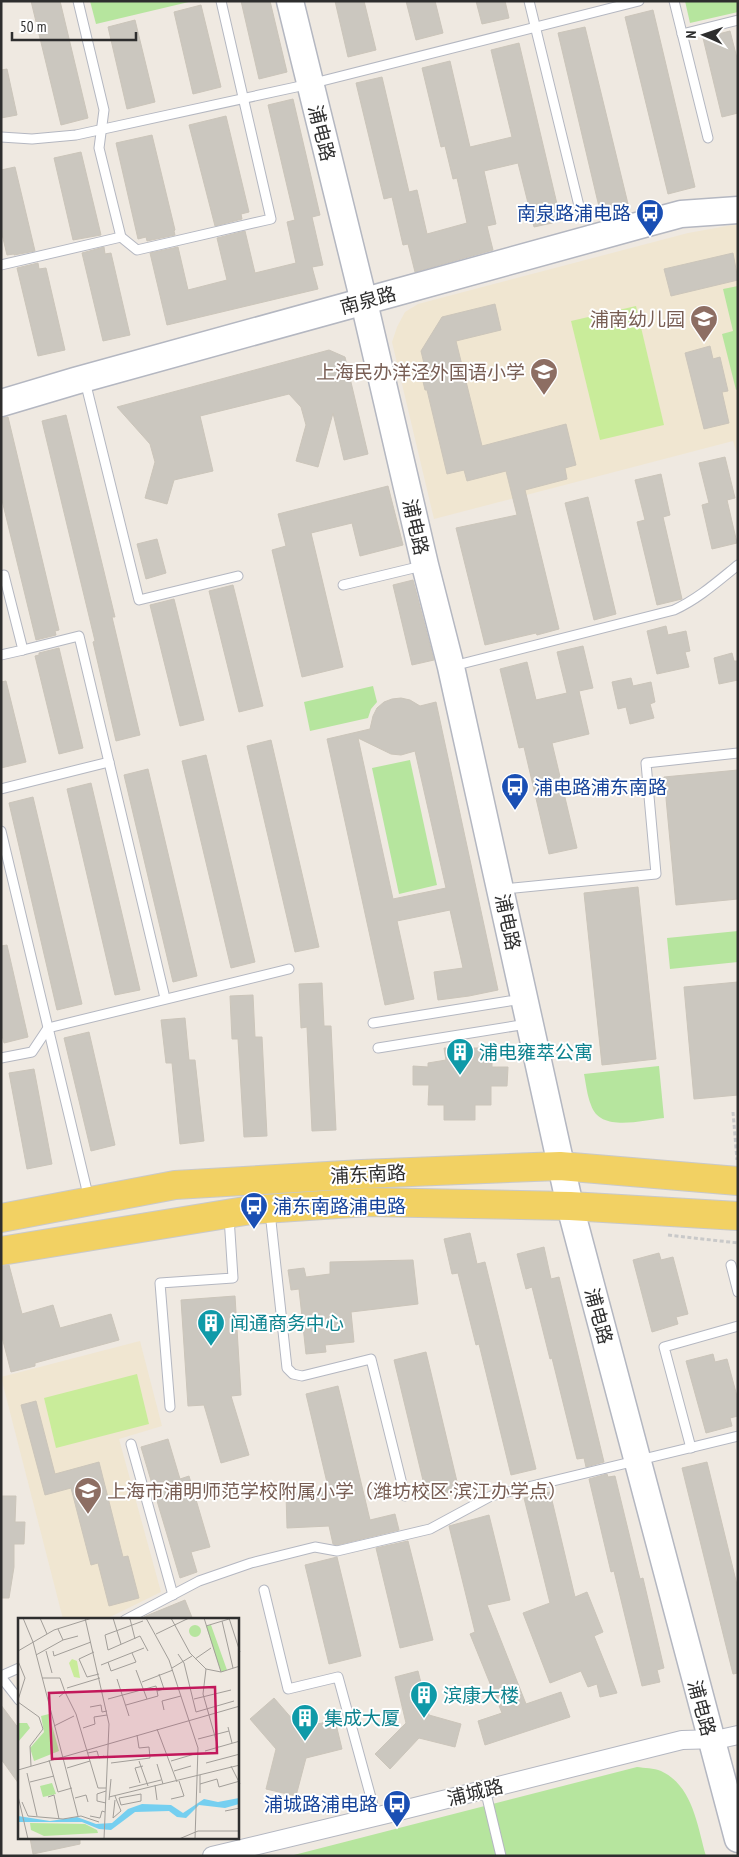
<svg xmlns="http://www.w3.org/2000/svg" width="739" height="1857" viewBox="0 0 739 1857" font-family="'PT Sans Narrow','Noto Sans SC',sans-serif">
<rect width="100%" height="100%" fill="#efe9e1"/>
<!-- education -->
<g fill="#f0e6d1">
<polygon points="738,224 738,458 733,441 434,519 392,342 397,327 405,312 418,304 688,233"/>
<polygon points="140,1341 162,1426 119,1439 161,1592 106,1619 63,1619 1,1377"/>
</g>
<!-- green -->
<g fill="#b6e59e">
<polygon points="90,1 193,1 96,24"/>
<polygon points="685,1 738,1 738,12 690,23"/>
<polygon points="738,286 738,389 736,390 722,334 733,331 723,289"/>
<polygon points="373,686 377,702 371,709 368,718 310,731 304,702"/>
<polygon points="410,760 437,885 399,894 372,768"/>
<polygon points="738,931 738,962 670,969 667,938"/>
<path d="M659 1066 664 1118C642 1120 600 1133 591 1105 587 1095 586 1084 584 1074Z"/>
<path d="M637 1767C644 1768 654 1768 661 1771 693 1786 697 1825 706 1856H290Z"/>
</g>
<!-- pitch -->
<g fill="#c9ec9a">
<polygon points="636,306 664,425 600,440 571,321"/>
<polygon points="137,1374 149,1424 56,1448 44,1398"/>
</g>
<!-- building -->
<g fill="#cbc7bf" stroke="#cbc5ba" fill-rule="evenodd">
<polygon points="31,1 60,1 88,118 61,125"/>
<polygon points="241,1 270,1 287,72 259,79"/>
<polygon points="335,1 364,1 376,50 348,57"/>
<polygon points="406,1 435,1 443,33 416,40"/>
<polygon points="476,1 505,1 509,18 482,24"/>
<polygon points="201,5 221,87 193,94 174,12"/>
<polygon points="653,10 695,187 668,194 625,17"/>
<polygon points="135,20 155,102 127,109 108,27"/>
<polygon points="585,27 628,204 600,211 558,33"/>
<polygon points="730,31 738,62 738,113 722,117 703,38"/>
<polygon points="519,43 561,221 534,227 518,163 484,171 496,224 487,226 493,250 415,272 408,244 403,245 392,197 384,199 356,83 382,77 409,192 417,190 427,234 467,223 457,178 453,179 445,146 441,147 422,68 450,61 470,147 512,137 491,50"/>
<polygon points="7,69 17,115 1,118 1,70"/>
<polygon points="293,99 320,215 312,217 323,265 312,267 318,289 167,325 150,253 178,247 188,290 227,280 217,238 245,231 255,273 296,263 287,222 295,220 268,105"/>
<polygon points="226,116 249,212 241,214 242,219 215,226 189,125"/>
<polygon points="152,135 175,230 174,231 175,235 147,241 146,237 138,239 116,143"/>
<polygon points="81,152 101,235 73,240 54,158"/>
<polygon points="15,167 35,251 14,255 14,254 7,255 1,230 1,170"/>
<polygon points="104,247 105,254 111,253 130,335 103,341 82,253"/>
<polygon points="733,253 738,280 671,296 664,269"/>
<polygon points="38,263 39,269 46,268 65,350 38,356 17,268"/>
<polygon points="495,304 501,330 456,341 482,446 566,424 576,465 565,468 567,479 525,490 559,629 537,635 536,633 485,645 456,528 517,515 506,471 467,481 464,470 447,474 427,390 425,390 421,373 426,372 421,351 442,317"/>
<polygon points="710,346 713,359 720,357 728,391 722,392 729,423 704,429 685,353"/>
<polygon points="329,350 345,357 368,454 344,460 333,413 318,467 296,461 306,425 301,407 289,394 200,416 213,471 174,480 167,504 145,498 155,462 150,444 117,407"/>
<polygon points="66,415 115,617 112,617 140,735 116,741 93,642 95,641 42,421"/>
<polygon points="8,417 59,630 55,631 56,635 36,640 1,496 1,418"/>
<polygon points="725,457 735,498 727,500 737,543 712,549 702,505 709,503 699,463"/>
<polygon points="661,474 670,515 663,517 682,599 657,605 637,522 645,520 635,480"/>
<polygon points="388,486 403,545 360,556 352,523 311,533 343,667 302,677 272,550 286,546 278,514"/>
<polygon points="588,497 616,614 594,620 565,503"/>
<polygon points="157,539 166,573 146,579 137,544"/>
<polygon points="413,580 434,660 412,665 393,585"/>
<polygon points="233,585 263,706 239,712 209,591"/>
<polygon points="174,599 204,720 180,726 150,605"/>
<polygon points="666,626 668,635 686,631 690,651 685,652 689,667 657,674 647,631"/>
<polygon points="583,646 593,688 579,691 589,734 552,743 577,848 549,854 524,747 519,748 500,669 527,662 536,700 567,693 557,652"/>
<polygon points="59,648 83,748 59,754 35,656 39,655 39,653"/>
<polygon points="732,653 734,661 738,661 738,680 719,684 714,658"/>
<polygon points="631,678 633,686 651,682 655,702 650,704 654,718 630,724 626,707 618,709 612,682"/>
<polygon points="6,681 26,762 1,768 1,682"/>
<path d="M401 698 410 700 420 706 436 702 498 990 469 996 438 1000 434 972 463 968 450 910 397 921 414 999 385 1005 327 739 370 729 373 716 377 708 384 702 392 699ZM358 738 391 754 401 755 415 751 446 888 393 899Z"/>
<polygon points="271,740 319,947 295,952 247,746"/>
<polygon points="206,755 255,962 231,968 182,761"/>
<polygon points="148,769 197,976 173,982 124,775"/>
<polygon points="738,770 738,899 676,905 664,777"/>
<polygon points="91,783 140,990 115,995 67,789"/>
<polygon points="33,797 82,1004 57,1010 9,803"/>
<polygon points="638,887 656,1059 602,1065 584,893"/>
<polygon points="7,945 28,1037 4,1043 1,1032 1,946"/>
<polygon points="738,982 738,1095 694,1099 684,987"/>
<polygon points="322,983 324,1026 331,1026 336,1130 312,1131 307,1027 301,1028 299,984"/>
<polygon points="253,995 255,1037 262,1037 267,1136 244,1137 238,1039 232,1039 230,996"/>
<polygon points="185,1018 189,1060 195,1060 204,1141 180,1144 172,1063 166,1063 161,1020"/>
<polygon points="89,1032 115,1145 91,1151 64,1038"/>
<polygon points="444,1048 492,1048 492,1067 508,1067 507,1086 491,1086 491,1105 475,1105 475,1120 444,1120 444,1105 428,1105 429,1085 413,1085 413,1066 428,1067 428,1063 446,1060"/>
<polygon points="34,1069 52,1164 27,1169 9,1073"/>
<polygon points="470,1233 477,1264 485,1262 536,1469 511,1475 479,1344 476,1345 458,1273 452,1274 444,1239"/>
<polygon points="544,1247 551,1279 559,1277 604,1462 586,1467 584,1458 577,1459 552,1358 550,1359 532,1287 526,1289 517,1254"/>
<polygon points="659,1253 661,1260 673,1257 688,1314 676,1317 678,1324 652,1332 633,1260"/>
<polygon points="413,1260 418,1304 351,1312 354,1342 325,1345 326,1352 306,1354 299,1289 291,1290 288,1270 304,1268 306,1277 330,1274 330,1262"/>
<polygon points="9,1265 22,1314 53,1305 60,1328 111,1314 119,1340 35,1363 35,1366 11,1372 1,1333 1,1266"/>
<polygon points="235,1296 241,1395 231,1396 249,1455 221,1463 204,1405 188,1406 181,1300"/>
<polygon points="426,1352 459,1490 427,1497 394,1360"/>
<polygon points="713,1354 715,1362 727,1359 738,1400 738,1416 730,1418 732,1426 706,1433 686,1361"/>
<polygon points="338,1386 370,1520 395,1514 399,1530 337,1545 333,1544 329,1526 287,1528 286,1494 329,1491 306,1394"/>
<polygon points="36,1401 55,1474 99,1462 123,1557 128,1556 139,1598 109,1606 98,1563 91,1565 71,1488 45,1495 21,1405"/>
<polygon points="168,1439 180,1479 189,1476 210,1547 191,1552 197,1572 180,1578 141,1447"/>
<polygon points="707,1462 738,1589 738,1673 733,1674 682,1468"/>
<polygon points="607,1474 608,1477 615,1476 640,1579 643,1578 664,1668 657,1670 660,1682 642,1686 614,1571 611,1572 589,1479"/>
<polygon points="550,1492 575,1597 587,1592 603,1632 594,1636 617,1693 600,1697 597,1684 588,1687 581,1671 550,1683 523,1613 550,1603 524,1498"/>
<polygon points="1,1496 16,1496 15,1522 25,1522 24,1544 14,1544 14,1567 9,1598 1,1598"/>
<polygon points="489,1515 510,1600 487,1605 526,1704 561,1692 570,1717 485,1745 478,1721 502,1713 470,1634 475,1632 449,1526"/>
<polygon points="408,1541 433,1640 400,1648 376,1548"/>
<polygon points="337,1557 361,1656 329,1664 305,1565"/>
<polygon points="185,1600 193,1620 139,1620 146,1616"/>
<polygon points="418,1671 429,1715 461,1724 455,1747 419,1738 390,1769 375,1754 406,1723 395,1677"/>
<polygon points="274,1698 300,1728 335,1720 342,1749 306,1758 296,1796 266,1789 276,1749 250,1719"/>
<polygon points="1,1705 19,1729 19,1784 1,1759"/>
<polygon points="30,1838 80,1838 80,1844 33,1854"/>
</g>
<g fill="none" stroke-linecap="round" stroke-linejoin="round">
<defs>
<g id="lane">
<polyline points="78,1 104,110 99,148 121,237 137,250 271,219 221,1"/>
<polyline points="529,1 580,210"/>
<polyline points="674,1 708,138"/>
<polyline points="682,34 738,20"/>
<polyline points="1,137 32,139 76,135 310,84 639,1"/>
<polyline points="1,265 121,237"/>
<polyline points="85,381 139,600 238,576"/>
<polyline points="1,576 4,575 23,650 1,655"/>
<polyline points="343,585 422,566"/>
<polyline points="23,650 79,636 165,998"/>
<path d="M453 666 674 610C698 599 717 582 738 565"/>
<polyline points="1,789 109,762"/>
<polyline points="1,831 89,1199"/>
<polyline points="504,889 656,874 646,763 738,753"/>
<polyline points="373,1023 522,999"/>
<polyline points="378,1048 527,1024"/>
<polyline points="1,1058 32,1052 48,1028 289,969"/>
<polyline points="270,1212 287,1368 293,1374 302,1376 371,1359 405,1496"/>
<polyline points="731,1265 738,1292"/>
<polyline points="170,1407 160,1283 233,1278 229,1217"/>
<polyline points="131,1444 173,1595"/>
<polyline points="691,1448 664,1347 738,1326"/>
<polyline points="264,1590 288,1689 338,1677 376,1816"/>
<polyline points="125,1620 199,1581 251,1563 315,1547 337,1551 430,1529 491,1496 738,1436"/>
<polyline points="1,1676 19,1668"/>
<polyline points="1,1677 19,1700"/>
<polyline points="485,1789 501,1856"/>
</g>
<polyline id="street" points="212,1856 391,1813 682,1740 720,1739 738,1735"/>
<g id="secondary">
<polyline points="290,1 364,302 425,565 451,667 570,1206 738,1839"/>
<polyline points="1,403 75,381 644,224 681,214 738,210"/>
</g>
<g id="primary">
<polyline points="1,1218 175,1185 362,1174 560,1166 738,1181"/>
<polyline points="1,1251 251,1210 367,1202 570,1206 738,1216"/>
</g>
</defs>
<!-- lane casing -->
<use href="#lane" stroke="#b4b7c1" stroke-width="11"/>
<!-- street casing -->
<use href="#street" stroke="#b4b7c1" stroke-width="20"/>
<!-- secondary casing -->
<use href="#secondary" stroke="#b4b7c1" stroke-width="29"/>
<!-- primary casing -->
<use href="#primary" stroke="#c9c9c9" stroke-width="30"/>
<!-- path -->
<g stroke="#c9c9c9" stroke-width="3" stroke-dasharray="4 2.5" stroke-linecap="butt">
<polyline points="733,1112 737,1160"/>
<polyline points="668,1235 738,1243"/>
</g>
<!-- lane -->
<use href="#lane" stroke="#fff" stroke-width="9"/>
<!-- street -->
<use href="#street" stroke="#fff" stroke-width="18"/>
<!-- secondary -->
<use href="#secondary" stroke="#fff" stroke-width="26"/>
<!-- primary -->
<use href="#primary" stroke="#f2d163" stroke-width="28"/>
</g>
<!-- icons -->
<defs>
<symbol id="bus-pin" viewBox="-11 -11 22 30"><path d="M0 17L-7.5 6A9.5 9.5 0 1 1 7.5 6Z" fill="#1a4fb4" stroke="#fff"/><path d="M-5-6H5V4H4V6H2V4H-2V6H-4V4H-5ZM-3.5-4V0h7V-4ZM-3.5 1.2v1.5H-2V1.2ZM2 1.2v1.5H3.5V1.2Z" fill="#fff"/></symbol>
<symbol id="school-pin" viewBox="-11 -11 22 30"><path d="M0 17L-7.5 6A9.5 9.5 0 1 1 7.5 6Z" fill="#8d6e63" stroke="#fff"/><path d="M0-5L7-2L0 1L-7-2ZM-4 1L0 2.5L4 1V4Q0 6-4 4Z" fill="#fff"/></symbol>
<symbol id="building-pin" viewBox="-11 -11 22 30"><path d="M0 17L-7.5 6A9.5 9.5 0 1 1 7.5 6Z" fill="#0f9aa8" stroke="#fff"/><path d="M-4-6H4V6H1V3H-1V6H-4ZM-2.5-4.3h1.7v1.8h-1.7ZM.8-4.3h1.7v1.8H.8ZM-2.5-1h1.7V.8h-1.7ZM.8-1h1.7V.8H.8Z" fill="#fff"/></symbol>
</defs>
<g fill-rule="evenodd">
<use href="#bus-pin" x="634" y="197" width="32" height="43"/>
<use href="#school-pin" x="688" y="303" width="32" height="43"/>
<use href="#school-pin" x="528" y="356" width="32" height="43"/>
<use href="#bus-pin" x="499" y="771" width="32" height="43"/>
<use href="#building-pin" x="444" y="1036" width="32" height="43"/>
<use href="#bus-pin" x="238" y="1190" width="32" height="43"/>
<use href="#building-pin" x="195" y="1307" width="32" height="43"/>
<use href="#school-pin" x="72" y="1475" width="32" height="43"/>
<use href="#building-pin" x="408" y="1679" width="32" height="43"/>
<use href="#building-pin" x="289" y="1702" width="32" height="43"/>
<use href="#bus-pin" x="381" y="1788" width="32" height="43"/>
</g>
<g text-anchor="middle" stroke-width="4" stroke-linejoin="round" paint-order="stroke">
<!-- street labels -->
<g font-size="19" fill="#2e2e2e" stroke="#fff">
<text transform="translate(322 133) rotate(76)" y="7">浦电路</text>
<text transform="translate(368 300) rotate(-15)" y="7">南泉路</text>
<text transform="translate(416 527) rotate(77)" y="7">浦电路</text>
<text transform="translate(508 922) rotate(78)" y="7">浦电路</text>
<text transform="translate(368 1174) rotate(-3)" y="7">浦东南路</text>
<text transform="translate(599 1316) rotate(75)" y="7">浦电路</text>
<text transform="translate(702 1708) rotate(75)" y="7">浦电路</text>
<text transform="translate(475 1792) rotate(-14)" y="7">浦城路</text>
</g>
<!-- transit labels -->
<g font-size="19" fill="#164399" stroke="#fff" text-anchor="end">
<text x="631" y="220">南泉路浦电路</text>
<text x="534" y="794" text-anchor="start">浦电路浦东南路</text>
<text x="273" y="1213" text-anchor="start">浦东南路浦电路</text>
<text x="378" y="1811">浦城路浦电路</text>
</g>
<!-- education labels -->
<g font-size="19" fill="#785e54" stroke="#fff" text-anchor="end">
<text x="685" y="326">浦南幼儿园</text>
<text x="525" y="379">上海民办洋泾外国语小学</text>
<text x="107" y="1498" text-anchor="start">上海市浦明师范学校附属小学（潍坊校区·滨江办学点）</text>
</g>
<!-- culture labels -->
<g font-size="19" fill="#0d838f" stroke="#fff" text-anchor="start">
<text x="479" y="1059">浦电雍萃公寓</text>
<text x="230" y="1330">闻通商务中心</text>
<text x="443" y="1702">滨康大楼</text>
<text x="324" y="1725">集成大厦</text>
</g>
</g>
<!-- overview -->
<g transform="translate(18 1618)">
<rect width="221" height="221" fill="#efe9e1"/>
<path d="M171 13a6 6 0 1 1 12 0a6 6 0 1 1-12 0ZM193 7 209 52 203 54 188 8ZM31 96 41 133 16 143 12 130 26 114 23 98ZM0 105H9L12 110 0 124ZM34 165 38 176 25 179 22 168ZM12 205 67 206 79 212 80 215 26 218 13 212Z" fill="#b6e59e"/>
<path d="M54 41 59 43 62 60 56 59 51 45Z" fill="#c9ec9a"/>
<path d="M221 180V186L207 190 181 187 168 200 159 199 151 193 117 194 93 212 81 211 64 204H0V198L32 203 59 199 78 206 94 205 110 191 124 186 153 187 165 195 186 181 200 184Z" fill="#75cff0"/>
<path fill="none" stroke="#a29e99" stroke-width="1" d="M5 0 15 24 60 198M22 0 29 16M67 0 91 106 86 221M95 0 103 26M109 0 112 1 117 21M128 0 151 42 180 130 177 221M153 0 172 35 188 51 203 54 222 48M186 0 203 54M211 0 222 34M125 3 87 17 90 32 122 18 130 33M204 3 215 50M188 8 211 1M138 16 171 0M45 22 60 18M0 33 36 12 74 0M28 33 34 55M35 33 36 38 73 24M76 34 61 41 69 59 81 56M160 36 166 45 178 94 216 83M18 37 45 22 40 11M177 41 193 30M0 43 7 60 0 82M90 44 93 53 118 44 114 35M83 47 126 30M154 50 174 38M188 51 185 76 200 129M118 52 129 81M24 60H42L47 74 41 79M99 61 111 98M124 64 155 52M49 70 82 60M47 74 58 96 80 170H88M90 81 138 68 139 73 146 71 141 56M176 81 213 72M0 84 21 99 25 111 12 128 13 148M108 87 140 78 139 73M72 89 83 87 84 94 89 93M146 92 144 83 163 78M36 108 56 98M210 109 214 125M65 110 77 106 76 99 89 97M139 111 159 164M180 121 211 113M187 133 222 123M70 135 79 133 81 140 86 138M31 142 40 174 54 170M121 143 130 168M153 143 180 135M93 145 132 140 131 129 121 130 119 117M188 145 222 136M139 146 145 166M213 148 222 166M49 150 72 143M0 152 222 88M156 153 173 148M9 155 19 198M12 164 36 158M122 165 117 150 125 148M182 166 199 161 201 169 222 163M137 167 139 182M111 170 143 162M182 175V157M123 176V183L103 187 101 180ZM0 178 10 221M97 178 103 193 95 200 97 182M30 179 36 177 41 201M91 179 222 147M57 180 68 177 70 184M153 181 166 178 161 163M91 182 93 161M4 184 10 198 45 201 63 198 81 204M88 185 79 183V176L88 173M207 193 222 190M72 198 82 200 84 193 87 194M161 221 180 213H222"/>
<path fill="#c2185b" fill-opacity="0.15" stroke="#c2185b" stroke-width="2.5" d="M197 69 199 135 34 141 31 75Z"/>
<rect width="221" height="221" fill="none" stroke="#2e2e2e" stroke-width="2.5"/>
</g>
<!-- border -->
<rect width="739" height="1857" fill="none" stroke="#2e2e2e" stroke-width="5"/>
<!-- north arrow -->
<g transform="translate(704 35) rotate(272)" stroke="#ffffff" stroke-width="4" paint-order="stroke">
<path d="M0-4L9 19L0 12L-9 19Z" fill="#2e2e2e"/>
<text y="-8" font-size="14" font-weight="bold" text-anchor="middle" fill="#2e2e2e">N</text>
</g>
<!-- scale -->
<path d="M12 32v8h124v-8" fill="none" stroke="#2e2e2e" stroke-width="2.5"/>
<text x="20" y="32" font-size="15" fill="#2e2e2e" stroke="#ffffff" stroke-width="4" paint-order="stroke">50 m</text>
</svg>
